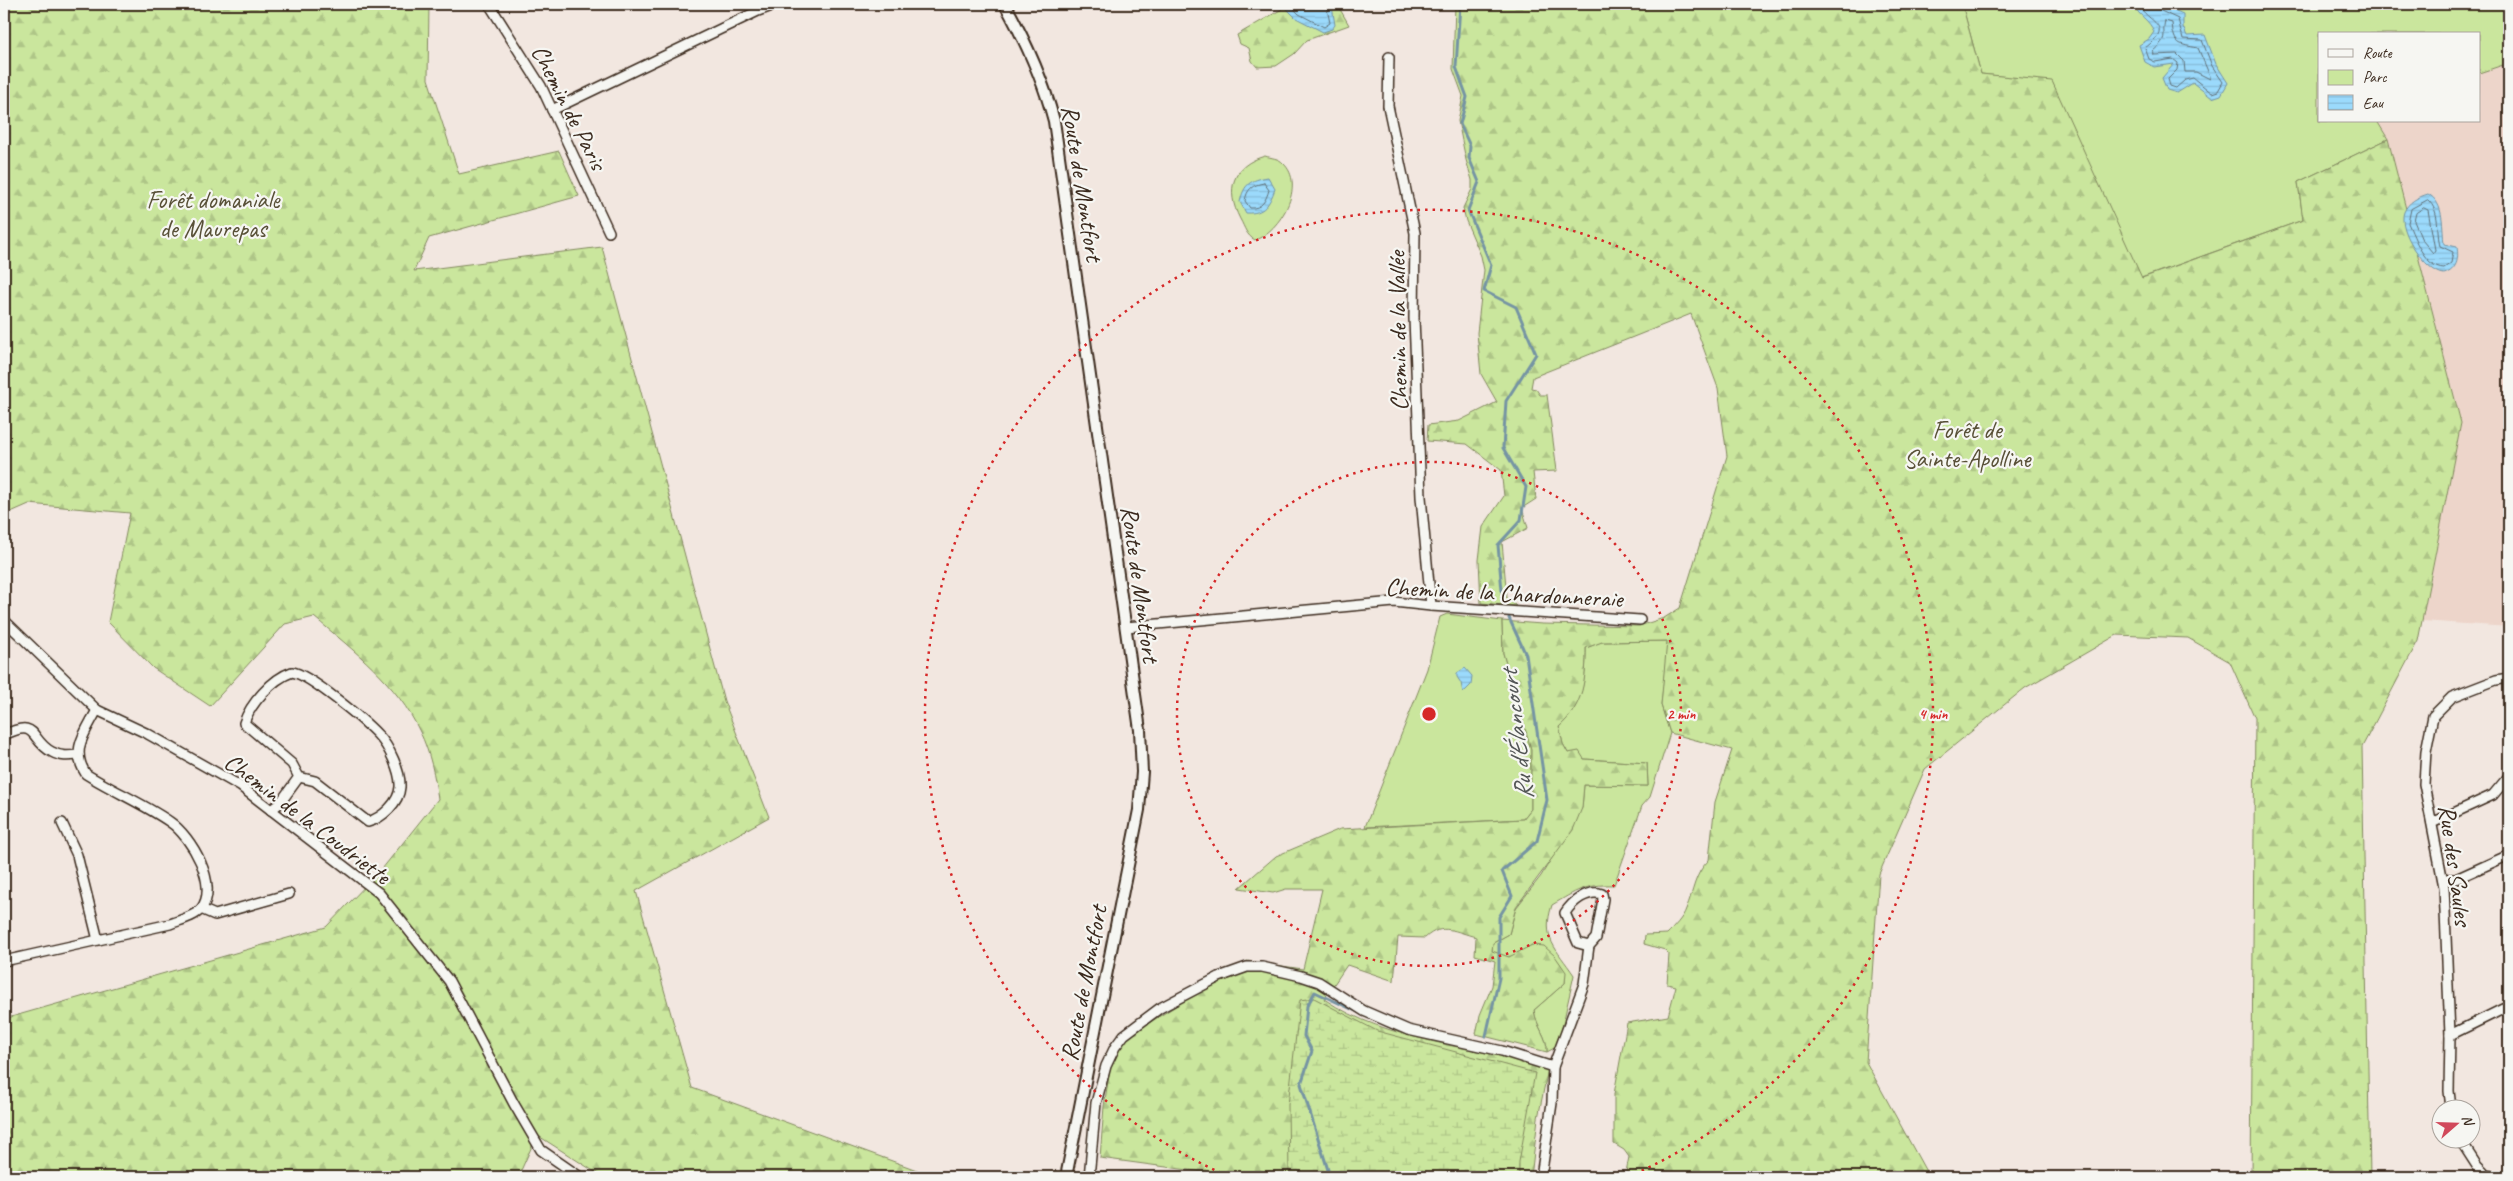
<svg xmlns="http://www.w3.org/2000/svg" width="2513" height="1181" viewBox="0 0 2513 1181" font-family="Caveat,sans-serif">
<defs>
<pattern id="forest-firs" width="22" height="20" patternUnits="userSpaceOnUse" patternTransform="scale(1.25)"><rect width="22" height="20" fill="#cae69d"/><path d="M5 1l3.5 6h-7zM16 11l3.5 6h-7z" fill="#aec587"/></pattern>
<pattern id="wetland-marsh" width="20" height="14" patternUnits="userSpaceOnUse" patternTransform="scale(1.25)"><rect width="20" height="14" fill="#cae69d"/><path d="M1 5h8M5 5V1M11 12h8M15 12V8" fill="none" stroke="#aec587"/></pattern>
<pattern id="water-rules" width="6" height="5" patternUnits="userSpaceOnUse" patternTransform="scale(1.25)"><rect width="6" height="5" fill="#9bdafc"/><path d="M0 2.5h6" fill="none" stroke="#86bbd8"/></pattern>
</defs>
<rect width="100%" height="100%" fill="#f2e7e0"/>
<filter id="ink" filterUnits="userSpaceOnUse"><feTurbulence type="fractalNoise" baseFrequency=".02" numOctaves="2"/><feDisplacementMap in="SourceGraphic" scale="10" xChannelSelector="R" yChannelSelector="G"/><feConvolveMatrix kernelMatrix="1 2 1 2 8 2 1 2 1" color-interpolation-filters="sRGB"/></filter>
<g filter="url(#ink)">
<!-- built -->
<polygon fill="#edd5ca" points="2509,63 2509,627 2422,621 2461,423 2388,139 2377,121 2479,121 2479,73"/>
<!-- green -->
<g fill="#cae69d" stroke="#82885e">
<polygon points="1962,4 2509,4 2509,63 2479,73 2479,34 2319,34 2319,121 2377,121 2388,139 2298,182 2303,220 2141,278 2052,82 1981,74"/>
<path d="M1265 156C1271 158 1279 158 1283 163 1307 185 1280 231 1255 240 1246 235 1245 228 1240 219 1225 190 1232 165 1265 156Z"/>
<polygon points="1447,614 1502,621 1503,653 1531,749 1531,809 1523,819 1365,827 1427,669 1440,617"/>
<path d="M1668 641 1661 705 1670 733 1650 797 1642 806 1614 885C1585 884 1576 891 1552 905 1541 939 1556 948 1574 975L1558 1046 1547 1052C1548 1037 1536 1027 1534 1010L1565 983C1566 961 1550 953 1532 945 1514 956 1511 961 1492 951L1493 943 1509 934 1516 908 1541 876 1582 808 1584 785 1648 786 1647 763 1584 759 1568 753 1563 744 1559 727C1583 705 1586 679 1586 648L1601 642Z"/>
</g>
<!-- forest -->
<g fill="url(#forest-firs)" stroke="#82885e">
<path d="M4 4H429L428 79 459 174 559 151 579 196 429 238 414 271 602 247 724 701 769 817 636 891 692 1088 936 1177H603L537 1135 518 1177H4V1019L326 927 371 880 374 879 438 799C435 777 430 752 420 732 398 684 353 650 314 617L285 624 210 706 153 668 108 622 130 513 29 504 4 515Z"/>
<polygon points="1287,4 1337,4 1349,25 1307,40 1294,54 1276,66 1257,67 1252,61 1249,48 1240,44 1237,35 1282,9"/>
<path d="M1455 4H1962L1981 74 2052 81 2142 278 2303 220 2298 182 2388 139 2461 423 2418 641 2362 747 2370 1177H2251L2255 718 2230 662 2188 638 2117 635 2025 688 1925 769 1879 874 1866 1062 1929 1177H1625L1629 1157 1624 1150 1614 1144V1094L1627 1023 1668 1016 1676 986 1667 984 1669 954 1665 950 1644 944 1645 935 1667 934C1674 927 1683 918 1686 909 1694 891 1694 874 1709 860L1715 802 1732 750 1670 733 1661 705 1667 641 1602 642 1586 648C1586 679 1584 705 1559 727L1563 744 1568 753 1579 751 1584 759 1647 763 1648 786 1584 785 1582 808 1573 830 1516 907 1509 934 1493 943 1492 951 1509 957 1532 945 1544 946 1555 956 1566 972 1565 983 1534 1010C1536 1027 1548 1037 1547 1052L1476 1034 1480 1015 1492 986 1495 961 1475 955 1476 937C1456 932 1442 922 1425 938L1398 937 1394 981 1347 965 1324 999C1389 1043 1475 1045 1548 1069L1538 1118 1531 1177H1240L1100 1158 1104 1106 1114 1045 1247 961 1303 969 1322 889H1286L1273 893 1239 888 1276 856 1340 829 1523 819 1531 809V749L1503 653 1502 621 1542 624 1639 626 1664 618 1680 608 1727 456 1718 388 1691 314 1533 377 1531 388 1536 389 1540 395H1547L1557 471 1533 472 1536 499 1522 508 1528 528 1502 542 1507 598 1516 606 1481 603 1479 560 1483 527 1504 496 1501 470 1467 444 1427 441 1428 425 1459 421 1497 402 1481 374 1477 333 1484 270 1481 256 1466 221 1463 208 1472 189V180L1466 160 1458 121 1463 96 1453 69Z"/>
</g>
<!-- wetland -->
<polygon fill="url(#wetland-marsh)" stroke="#82885e" points="1314,998 1377,1031 1535,1073 1519,1162 1519,1177 1289,1177 1288,1105 1300,1000"/>
<!-- water -->
<g fill="url(#water-rules)" stroke="#7594a3">
<polygon points="1282,4 1327,4 1332,6 1335,25 1332,29 1323,32 1296,18"/>
<path d="M2133 4H2160L2183 14V27L2187 36 2205 35 2216 64 2228 83 2221 95 2212 98 2193 83 2177 93 2167 90 2162 78 2174 64 2154 67 2145 62 2139 45 2149 39 2154 32C2150 20 2138 16 2133 4Z"/>
<path d="M1268 177 1275 189C1269 205 1264 214 1246 213L1240 202C1244 184 1250 180 1268 177Z"/>
<path d="M2428 194C2445 203 2442 228 2444 244L2457 247C2459 259 2457 270 2444 274 2426 272 2397 230 2404 212 2408 202 2418 197 2428 194Z"/>
<polygon points="1465,668 1472,676 1471,685 1463,693 1461,683 1457,677 1457,673"/>
</g>
<g fill="none" stroke-linecap="round" stroke-linejoin="round">
<!-- shore -->
<g stroke="#617077" stroke-width="1">
<polyline points="1289,4 1299,14 1324,27 1330,23 1326,4"/>
<path d="M2138 4C2148 24 2176 24 2145 48L2149 59 2155 62 2173 59 2178 63 2177 70 2168 79 2170 86 2176 88 2185 80 2193 78 2212 93 2218 91 2223 82 2212 66 2202 40 2183 39 2178 19 2161 11 2158 4"/>
<path d="M2165 21 2172 23C2174 46 2179 44 2198 48L2210 76V79L2196 72H2185L2184 61 2177 54 2154 55 2153 51C2170 37 2161 35 2165 21Z"/>
<path d="M1264 183 1269 190C1266 200 1262 209 1250 208L1245 201C1247 189 1252 185 1264 183Z"/>
<path d="M2428 200C2441 212 2436 231 2440 246L2453 252 2451 263 2444 268C2424 267 2415 238 2408 223L2411 209Z"/>
<polygon points="2424,208 2428,210 2435,250 2433,253 2422,240 2414,221 2416,213"/>
</g>
<!-- stream -->
<g stroke="#7594a3" stroke-width="3">
<polyline points="1460,4 1456,67 1467,97 1460,124 1470,146 1469,158 1479,182 1468,210 1491,265 1484,291 1516,307 1536,354 1506,401 1503,448 1526,487 1521,520 1498,545 1503,602"/>
<polyline points="1386,1025 1401,1031"/>
<polyline points="1486,1036 1499,978 1499,917 1512,896 1502,871 1537,841 1547,800 1526,655 1509,618"/>
<polyline points="1326,1177 1328,1170 1301,1084 1312,1051 1304,1036 1307,1006 1315,992 1360,1013"/>
</g>
<defs>
<g id="minor">
<polyline points="489,4 541,86 609,232"/>
<polyline points="1389,57 1388,106 1415,233 1414,318 1421,497 1431,606"/>
<polyline points="552,110 758,11 777,4"/>
<polyline points="4,620 97,710 148,734 240,786 379,893 449,981 514,1104 541,1150 580,1177"/>
<polyline points="1126,627 1394,602 1431,606 1640,620"/>
<path d="M292 672C309 674 365 721 378 735 389 746 401 772 400 787 399 803 382 818 368 822L315 781 299 777 292 764 244 723C250 704 272 679 292 672Z"/>
<path d="M4 735C39 718 29 740 52 752 61 757 69 756 79 755"/>
<polyline points="271,810 280,803 299,777"/>
<polyline points="62,823 77,855 98,940"/>
<polyline points="2432,823 2493,795 2509,776"/>
<polyline points="2443,879 2456,879 2509,855"/>
<polyline points="201,909 215,915 289,894"/>
<path d="M4 961 170 924C180 920 194 917 201 909 220 886 191 836 170 822 144 804 113 791 86 774 70 750 85 733 97 710"/>
<polyline points="2450,1035 2509,1006"/>
<polyline points="2451,1108 2449,1091 2450,1035 2444,887 2424,784 2426,751 2433,716 2452,697 2496,680 2509,678"/>
<polyline points="2459,1138 2477,1166 2486,1175 2484,1177"/>
<polyline points="2486,1175 2499,1177"/>
<polyline points="1089,1177 1096,1103 1106,1066 1115,1047 1124,1035 1160,1008 1219,977 1247,967 1262,967 1301,976 1319,982 1364,1011 1408,1030 1502,1051 1553,1067"/>
<path d="M1541 1177 1552 1103 1553 1067 1584 984 1589 946 1596 938 1603 899 1602 894C1587 889 1572 902 1565 913L1578 943 1589 946"/>
</g>
<path id="tertiary" d="M1005 4C1026 42 1043 79 1054 121L1140 730 1142 772 1139 810 1066 1177"/>
</defs>
<!-- minor casing -->
<use href="#minor" stroke="#3b2a1e" stroke-width="12"/>
<!-- tertiary casing -->
<use href="#tertiary" stroke="#3b2a1e" stroke-width="14"/>
<!-- minor -->
<use href="#minor" stroke="#f6f6f2" stroke-width="9"/>
<!-- tertiary -->
<use href="#tertiary" stroke="#f6f6f2" stroke-width="10"/>
</g>
</g>
<!-- distance rings -->
<g fill="none" stroke="#d62828" stroke-width="2.5" stroke-dasharray="2.5 5">
<circle cx="1429" cy="714" r="252"/>
<path d="M1228 1176A504 504 0 1 1 1630 1176"/>
</g>
<g text-anchor="middle" stroke-width="4.5" stroke-linejoin="round" paint-order="stroke">
<!-- street labels -->
<g font-size="25" fill="#3b2a1e" stroke="#f6f6f2">
<text transform="translate(570 107) rotate(63)" y="9">Chemin de Paris</text>
<text transform="translate(1083 183) rotate(81)" y="9">Route de Montfort</text>
<text transform="translate(1397 331) rotate(-91)" y="9">Chemin de la Vallée</text>
<text transform="translate(1141 584) rotate(82)" y="9">Route de Montfort</text>
<text transform="translate(1504 592) rotate(3)" y="9">Chemin de la Chardonneraie</text>
<text transform="translate(308 818) rotate(37)" y="9">Chemin de la Coudriette</text>
<text transform="translate(2456 865) rotate(82)" y="9">Rue des Saules</text>
<text transform="translate(1083 983) rotate(-79)" y="9">Route de Montfort</text>
</g>
<!-- park labels -->
<g font-size="25" fill="#585037" stroke="#f6f6f2">
<text x="213" y="208">Forêt domaniale<tspan x="213" dy="29">de Maurepas</tspan></text>
<text x="1967" y="438">Forêt de<tspan x="1967" dy="29">Sainte-Apolline</tspan></text>
</g>
<!-- water labels -->
<g font-size="26" font-style="italic" fill="#535656" stroke="#f6f6f2">
<text transform="translate(1516 735) rotate(-97)" y="9">Ru d'Élancourt</text>
</g>
</g>
<circle cx="1429" cy="714" r="8" fill="#d62828" stroke="#f6f6f2" stroke-width="2.5"/>
<g font-size="15" text-anchor="middle" font-weight="bold" fill="#d62828" stroke="#f6f6f2" stroke-width="4.5" stroke-linejoin="round" paint-order="stroke">
<text x="1681" y="719">2 min</text>
<text x="1933" y="719">4 min</text>
</g>
<!-- margin -->
<rect width="2513" height="1181" fill="none" stroke="#f6f6f2" stroke-width="20"/>
<rect x="10" y="10" width="2493" height="1161" fill="none" stroke="#3b2a1e" stroke-width="2" filter="url(#ink)"/>
<!-- legend -->
<rect x="2318" y="32" width="162" height="90" fill="#f6f6f2" stroke="#aba49d"/>
<rect x="2328" y="49" width="25" height="8" fill="#f6f6f2" stroke="#aba49d"/>
<text x="2363" y="58" font-size="15" fill="#3b2a1e">Route</text>
<rect x="2328" y="70" width="25" height="15" fill="#cae69d" stroke="#aba49d"/>
<text x="2363" y="82" font-size="15" fill="#3b2a1e">Parc</text>
<rect x="2328" y="95" width="25" height="15" fill="url(#water-rules)" stroke="#aba49d"/>
<text x="2363" y="108" font-size="15" fill="#3b2a1e">Eau</text>
<!-- north arrow -->
<g transform="translate(2456 1124) rotate(70)"><circle r="24" fill="#f6f6f2" stroke="#aba49d"/>
<path d="M0-4L9 19L0 12L-9 19Z" fill="#d1495b"/>
<text y="-8" font-size="14" font-weight="bold" text-anchor="middle" fill="#3b2a1e">N</text>
</g>
</svg>
